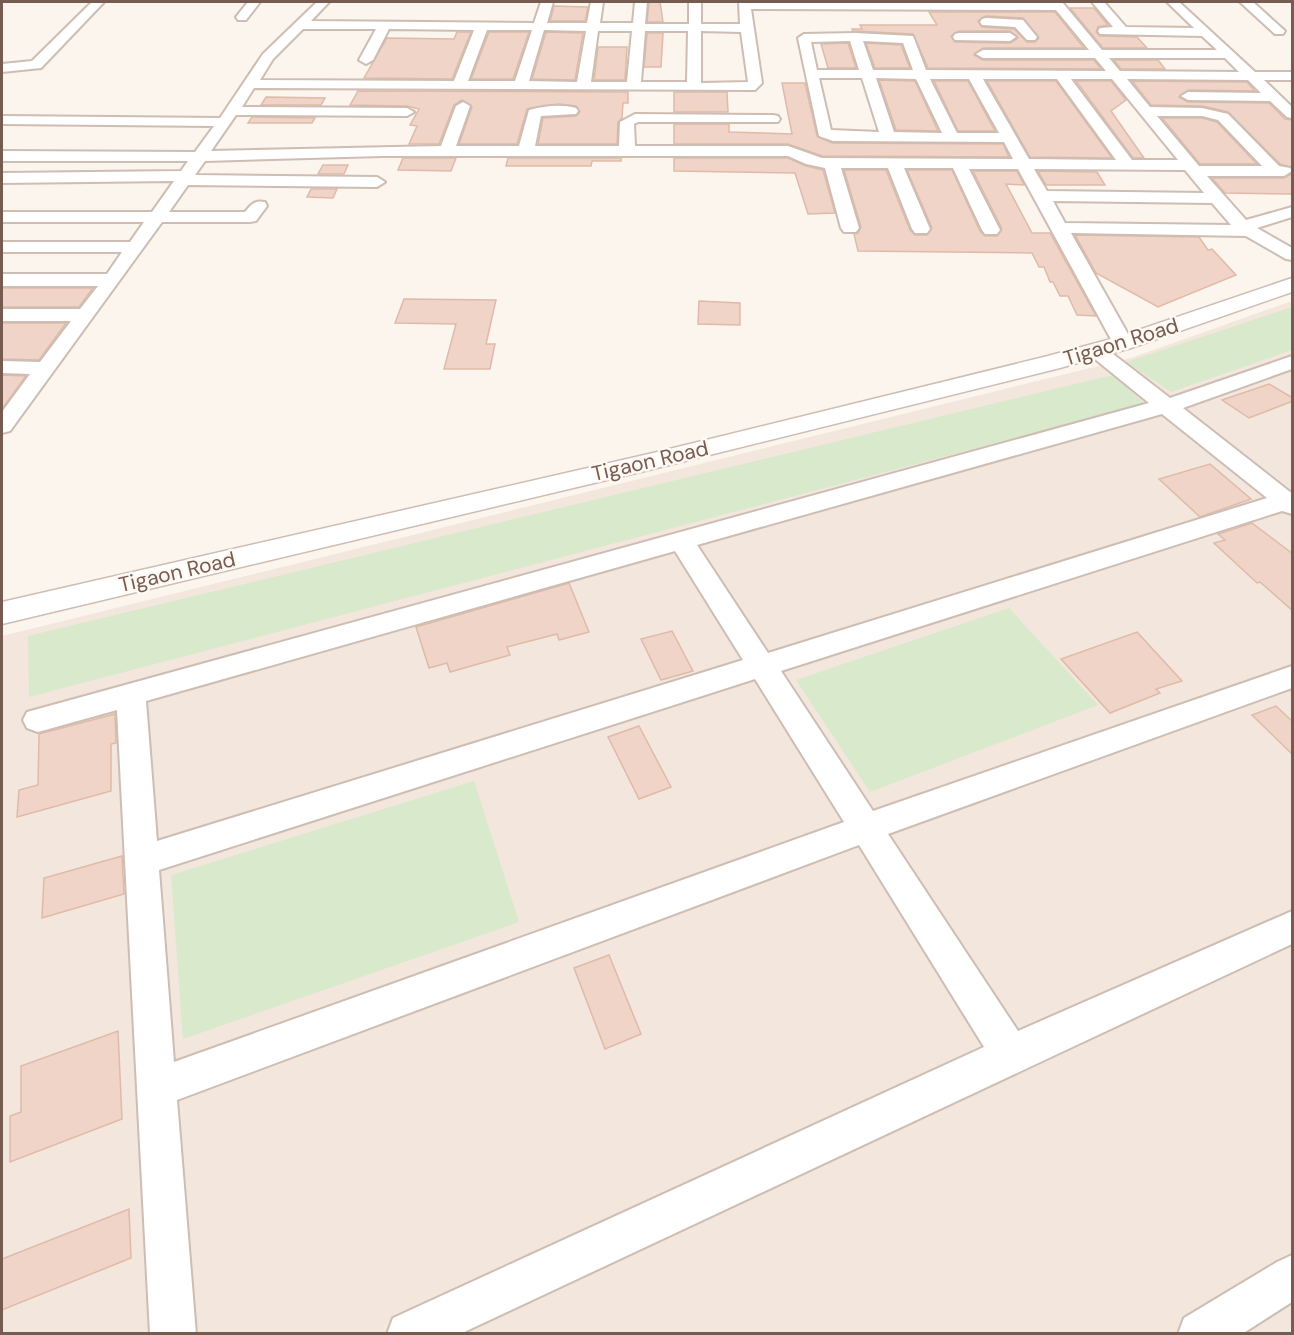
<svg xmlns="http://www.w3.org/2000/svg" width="1294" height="1335" viewBox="0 0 1294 1335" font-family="'DM Sans',sans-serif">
<rect width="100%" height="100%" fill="#fbf5ed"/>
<!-- residential -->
<polygon fill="#f3e6dc" points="1292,301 1292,1333 2,1333 2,636 1131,358"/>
<!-- green -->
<g fill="#d9e9cb">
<polygon points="1292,307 1292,350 1171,392 1126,362"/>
<polygon points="1113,375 1145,404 29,697 28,636"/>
<polygon points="1009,608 1098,705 870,792 796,680"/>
<polygon points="474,781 519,922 183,1039 171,875"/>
</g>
<!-- building -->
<g fill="#efd4c7" stroke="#e0baa8" stroke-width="1.5" fill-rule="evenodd">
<polygon points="649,2 660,2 663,22 647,22"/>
<polygon points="554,6 588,7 585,21 550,21"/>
<polygon points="1070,8 1094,8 1108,25 1098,27 1096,32 1100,36 1137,37 1147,48 1103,48"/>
<path d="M929 12H1055L1084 48H983L974 55 983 60H1094L1101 69 928 68 913 34 853 31 852 29H862L860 25H937ZM986 16 1023 18 1039 38 1035 42H1027L1014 29 982 27 978 21ZM959 31H1010L1018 38 1010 43 955 42 951 36Z"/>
<polygon points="457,32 471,32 452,79 364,78 387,38 454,39"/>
<polygon points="489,32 529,32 513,79 471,79"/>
<polygon points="546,32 583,33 575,80 532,79"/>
<polygon points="647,33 663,33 661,67 644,67"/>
<polygon points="848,43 856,68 828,68 821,44"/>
<polygon points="866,43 901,45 910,68 875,68"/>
<polygon points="598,47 627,47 625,80 594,80"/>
<polygon points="1114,60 1158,60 1165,69 1121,69"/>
<polygon points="879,80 915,81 938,131 896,130"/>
<polygon points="934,81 968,81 995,131 958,131"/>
<polygon points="987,81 1056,81 1112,158 1030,157"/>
<polygon points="1076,81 1111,81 1126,100 1111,111 1144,158 1133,158"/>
<polygon points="1132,81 1247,82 1255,91 1188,90 1179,97 1188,102 1269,103 1285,119 1293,120 1293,168 1280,164 1228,112 1202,106 1151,105"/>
<polygon points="782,83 805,83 817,136 832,143 1003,144 1009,157 822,156 788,144 674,144 674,124 729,124 729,132 792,134"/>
<polygon points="358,91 628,92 628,103 623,103 622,118 618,122 617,144 538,144 543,118 576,116 580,112 576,106 559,104 527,109 517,144 459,144 472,107 462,100 454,105 439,144 409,144 417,126 410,125 419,109 407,106 350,105"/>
<polygon points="674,92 727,92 728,112 674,112"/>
<polygon points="266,97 325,98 321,105 261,105"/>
<polygon points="252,117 315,118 312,123 248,123"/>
<polygon points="1162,118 1202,118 1217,122 1257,164 1200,164"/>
<polygon points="403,158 456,158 451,171 398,170"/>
<polygon points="508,158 621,158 621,161 592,161 591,166 506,166"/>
<polygon points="674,158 788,158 806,166 823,170 835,213 808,214 795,173 674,171"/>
<polygon points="323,165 348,165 344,174 318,174"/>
<polygon points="844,170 886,170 910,230 915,235 927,235 932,228 907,170 952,170 980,231 985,236 997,236 1002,229 973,171 1017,171 1024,185 1006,184 1032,233 1050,233 1096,316 1077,315 1068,296 1060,296 1053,282 1050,282 1044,267 1039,267 1032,253 858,251 854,234 858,233 861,227"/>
<polygon points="1038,171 1097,172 1105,185 1046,185"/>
<polygon points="1293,173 1293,194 1225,193 1212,178 1284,178"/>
<polygon points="311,189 337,189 333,198 307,197"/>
<polygon points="1075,235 1199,237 1208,250 1212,249 1236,275 1158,307 1096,273"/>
<polygon points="2,288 93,288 79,307 2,307"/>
<polygon points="404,299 496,300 486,344 495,344 490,369 444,369 456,324 395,323"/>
<polygon points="699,301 740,303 740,325 698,324"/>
<polygon points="2,323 66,323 39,360 2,359"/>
<polygon points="2,375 26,376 2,409"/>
<polygon points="1269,384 1293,398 1293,401 1249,418 1222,400"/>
<polygon points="1210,464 1251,499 1200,517 1159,479"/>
<polygon points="1252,523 1293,554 1293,611 1260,582 1257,583 1214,543 1225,540 1218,534"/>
<polygon points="569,583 589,632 559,640 557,634 507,647 510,655 450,672 447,663 429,668 416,627"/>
<polygon points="672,631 693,671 661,680 641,639"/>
<polygon points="1137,632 1182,681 1156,689 1160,693 1110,713 1061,659"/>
<polygon points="1276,706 1293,722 1293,755 1252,715"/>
<polygon points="115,714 116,743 111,744 111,791 17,817 19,790 38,785 39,734"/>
<polygon points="639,726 671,787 639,799 608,737"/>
<polygon points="122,856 124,894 42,918 44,878"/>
<polygon points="609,955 641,1034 605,1049 574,968"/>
<polygon points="118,1031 122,1119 10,1162 10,1116 21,1112 21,1066"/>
<polygon points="129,1209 131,1258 2,1310 2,1259"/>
</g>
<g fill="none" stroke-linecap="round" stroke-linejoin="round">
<defs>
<g id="minor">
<polygon points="92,2 104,2 41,68 2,72 2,64 32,61"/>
<polygon points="248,2 260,2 246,20 238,20 236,17"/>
<path d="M317 2H329L311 21 534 23 541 2H553L547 23H587L591 2H603L600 23H633L635 2H647L645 24H689V2H701V24H740L739 2H1062L1102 50H1217L1202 36 1100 34 1098 31 1100 28 1113 27 1092 2H1104L1126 27 1194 28 1167 2H1179L1255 72H1292V80H1264L1292 107V118L1287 117 1270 101 1188 100 1181 96 1188 92 1261 93 1248 80 1127 79 1150 107 1202 108 1228 114 1279 166 1290 168 1292 171 1284 176H1207L1246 220 1292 207V217L1257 228 1292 248V260L1286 259 1246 236 1071 233 1133 343 1130 347H1116L1113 343 1018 169H969L1000 230 997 234H985L982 230 953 168H904L930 229 927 233H915L912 229 888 168H841L859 228 856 232H844L841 228 825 168 806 164 788 156H382L205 161 195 175 377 177 385 182 377 187 188 185 169 212H245C251 204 255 200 265 202L267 206 256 221 250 222H162L10 431 2 433V412L30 374 2 373V361L40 362 71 321H2V309H80L98 286H2V274H107L122 252H2V242H130L144 222H2V212H152L174 181 2 183V173L181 171 188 161H2V151L195 152 214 126 2 124V116L220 118 263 54ZM751 9 1056 10 1089 50H983L976 54 983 58H1095L1106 71 926 70 913 36 855 33 804 34 798 38 819 136 833 141 1004 142 1013 159 822 158 788 146H635L634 124 638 122H778L780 119 778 116 773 115 635 114 620 122 619 146H535L541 116 576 114 578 111 576 108C561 104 544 106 529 110L519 146H456L470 106 463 102 456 106 441 146 211 151 236 115 407 116 414 112 407 108 242 107 254 88 755 90 762 83ZM303 29H376L359 60 366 64 373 60 389 29 474 30 454 81 260 80 273 59ZM487 30H532L515 81H468ZM544 30 586 31 577 82 529 81ZM598 31H632L627 82H591ZM645 31H688L687 82H641ZM701 31 741 32 748 82 701 83ZM850 41 859 70H817L811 42ZM863 41 903 43 913 70H873ZM1109 58H1225L1239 72 1120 71ZM819 78H862L879 132 831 130ZM876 78 916 79 942 133 894 132ZM930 79H969L999 133H957ZM983 79H1057L1116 160 1029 159ZM1071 79H1112L1178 160H1132ZM1157 116H1202L1218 120 1262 166H1199ZM1034 169 1185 170 1204 193 1047 191ZM1053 201 1212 203 1231 225 1065 223Z"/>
<polygon points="1240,2 1253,2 1285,31 1283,34 1275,34"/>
<polygon points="986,18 1023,20 1037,37 1035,40 1027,40 1015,27 982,25 980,22 982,19"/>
<polygon points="959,33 1010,33 1016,37 1010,41 955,40 953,37 955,34"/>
<path d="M1097 345 1104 347 1170 398 1292 356V369L1183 408 1290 492 1292 491V514L1282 511 781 671 873 811 1292 666V688L888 834 1018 1031 1292 911V944L460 1334H387L393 1318 984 1047 859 845 177 1100 196 1334H150L117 710 38 732 27 728 23 720 27 712 1149 403 1090 355 1087 351 1090 347ZM1162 414 1267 498 768 653 697 545ZM675 551 743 660 157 841 146 701ZM755 679 844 822 174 1062 159 870Z"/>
<polygon points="1292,1255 1292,1302 1242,1334 1178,1334 1184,1318 1277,1262"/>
</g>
<polygon id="tertiary" points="1292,278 1292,292 1131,348 1060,368 653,469 2,624 2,602 653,453 1044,357 1115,338"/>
</defs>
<!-- minor casing -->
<use href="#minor" stroke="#cdbdb3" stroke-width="4"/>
<!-- tertiary casing -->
<use href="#tertiary" stroke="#cdbdb3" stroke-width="3"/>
<!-- minor -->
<use href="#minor" fill="#fff" fill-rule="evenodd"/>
<!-- tertiary -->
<use href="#tertiary" fill="#fff" fill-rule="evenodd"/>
</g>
<g text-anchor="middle" stroke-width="5" stroke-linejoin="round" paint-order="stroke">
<!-- street labels -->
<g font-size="21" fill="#765b51" stroke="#fef9f3">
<text transform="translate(1121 342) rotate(-17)" y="7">Tigaon Road</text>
<text transform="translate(650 461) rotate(-13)" y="7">Tigaon Road</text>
<text transform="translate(177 572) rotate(-13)" y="7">Tigaon Road</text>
</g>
</g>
<!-- border -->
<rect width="1294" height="1335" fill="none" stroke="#765b51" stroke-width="6"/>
</svg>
